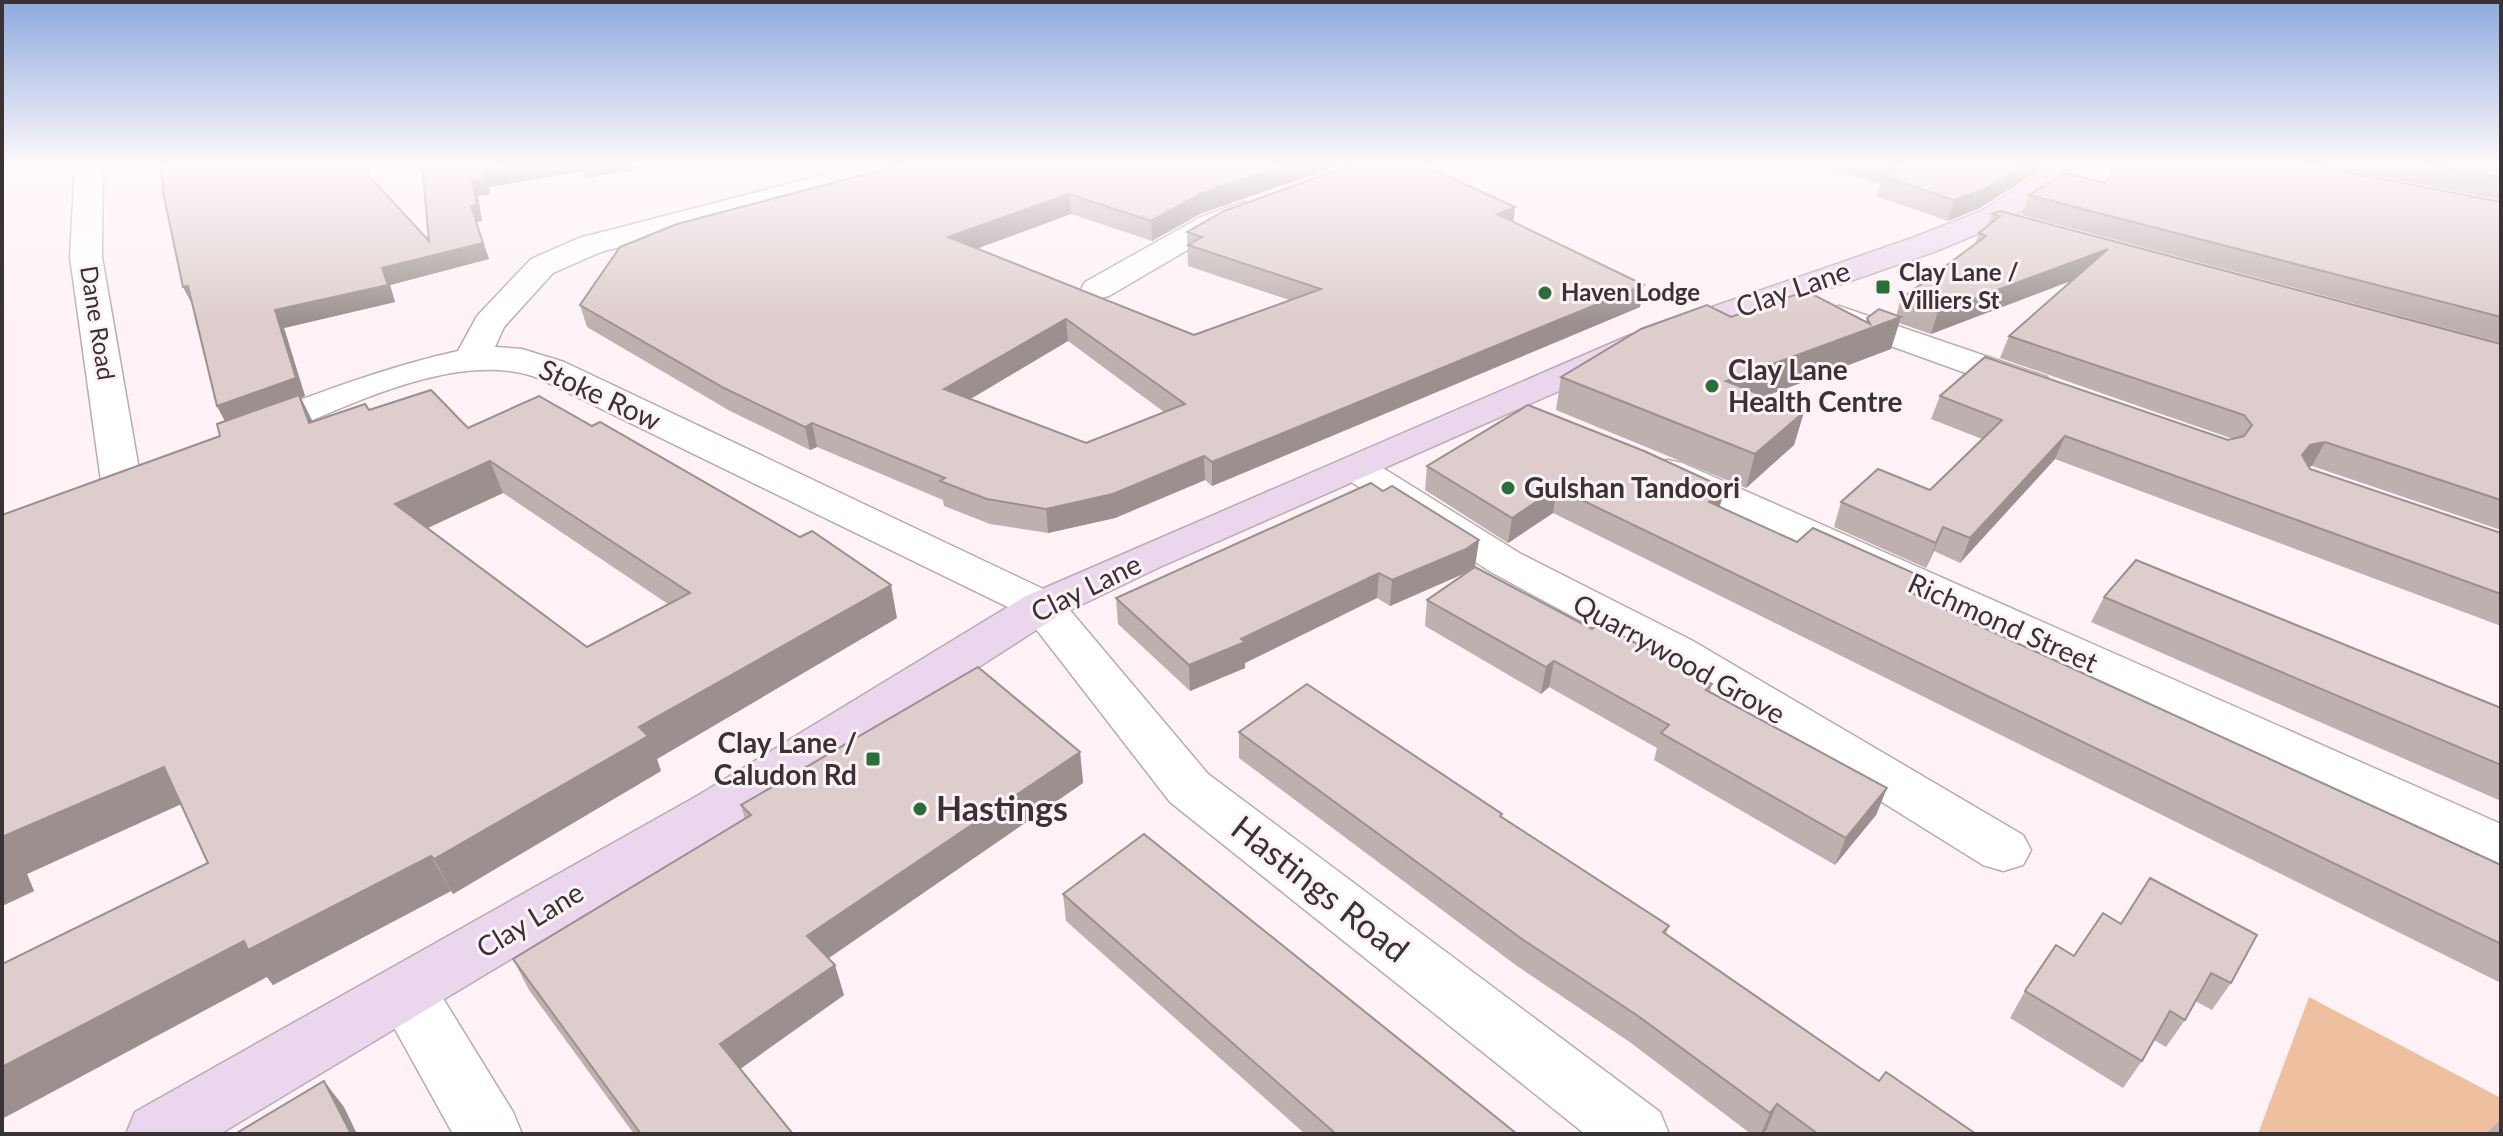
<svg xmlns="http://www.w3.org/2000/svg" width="2503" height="1136" viewBox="0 0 2503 1136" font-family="Lato,sans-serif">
<rect width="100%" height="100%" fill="#fef2f6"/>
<!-- green -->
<polygon fill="#efc0a0" points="2309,997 2501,1098 2501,1134 2258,1134"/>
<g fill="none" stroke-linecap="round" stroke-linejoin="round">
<defs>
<g id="street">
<polygon points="75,164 103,164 102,257 141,481 135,490 121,493 107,490 101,481 70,257"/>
<path d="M865 164H910L906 170 601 252 553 273 504 327 495 347 522 349 564 362 1058 596 1208 774 1660 1112 1669 1134H1585L1170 802 1026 616 538 378C456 347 341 410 265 440L251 444 237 440 232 432 237 424C310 396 381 368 458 351L477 316 531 259 579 238Z"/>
<polygon points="1243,202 1253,205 1258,211 1253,217 1223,229 1109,296 1097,299 1085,296 1081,289 1085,282 1201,217"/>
<polygon points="1839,306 2047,377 2052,385 2047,393 2034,396 2021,393 1827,323 1822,316 1827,309"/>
<polygon points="1356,456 1370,460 1521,554 1693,641 2023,835 2031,850 2023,865 2003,871 1983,865 1659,663 1491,572 1342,476 1336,468 1342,460"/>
<polygon points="1668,460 1682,463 2501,824 2501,869 2481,863 1654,481 1648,472 1654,463"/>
<polygon points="406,967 428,974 513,1112 522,1134 453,1134 375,993 384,974"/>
</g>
<polygon id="secondary" points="2057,164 2086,164 2071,181 2001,224 1934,252 1652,350 1160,567 1058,616 735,824 220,1134 126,1134 135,1112 697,796 1026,596 1628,336 1912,238 1979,212"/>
</defs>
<!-- street casing -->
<use href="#street" stroke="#baabb1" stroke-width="3"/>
<!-- secondary casing -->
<use href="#secondary" stroke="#baabb1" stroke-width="3"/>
<!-- street -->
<use href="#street" fill="#fff" fill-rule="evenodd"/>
<!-- secondary -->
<use href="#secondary" fill="#ead7ed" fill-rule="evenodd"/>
</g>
<!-- wall -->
<g fill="#beb0af" fill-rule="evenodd">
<path d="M422 164H635L636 170 585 178 583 171 489 187 490 194 478 196 482 221 476 222 489 259 390 285 395 302 284 328 305 396 301 398 313 422 369 410 468 428 897 618 657 759 661 771 453 894 451 891 273 985 267 977 208 863 181 804 27 874 34 891 2 906V515L220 436 225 421 217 406 192 304 429 241ZM503 493 668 604 587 647 428 528Z"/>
<path d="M904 164 1200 214 1152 241 1071 214 976 249 1194 335 1289 300 1188 266 1187 232 1515 207 1513 221 1644 285 1640 307 1212 486 1205 480 1115 518 1048 533 990 524 944 506 943 500 817 447 810 450 730 411 587 327 580 305ZM1068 341 1164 412 1086 443 970 399Z"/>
<polygon points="1813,164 2042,164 2039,171 1978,209 1948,221 1876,196 1880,184"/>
<polygon points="2311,164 2501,164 2501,200"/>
<polygon points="2105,183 2501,202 2501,343 2022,215 2029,195"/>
<polygon points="1992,214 2501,344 2501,530 2312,466 2308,467 2310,469 2501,533 2501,626 2055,459 1960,563 1934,551 1926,568 1834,527 1841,502 1930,490 1982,439 1931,419 1940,396 2228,440 2233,439 2000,358 2009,336 2072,280 1931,334 1899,323 1891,349 1765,396 1804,412 1794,445 1746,488 1556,410 1561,377 1731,317 1866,322 1867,318 1896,316 1901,299 1975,244 1979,233 1988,225"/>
<polygon points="1427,466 1720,507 1797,542 1920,576 1913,594 1969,621 2501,865 2501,983 1553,513 1508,543 1425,490"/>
<polygon points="1383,491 1479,540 1475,566 1463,574 1390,606 1377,598 1245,663 1245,668 1190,691 1118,624 1116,598"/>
<polygon points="2104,597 2501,708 2501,801 2091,622"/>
<polygon points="1427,600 1592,629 1712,684 1710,692 1887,788 1876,815 1835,865 1654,760 1657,748 1549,687 1541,694 1425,626"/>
<polygon points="1239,732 1502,814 1501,817 1669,926 1666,934 1879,1081 1976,1134 1770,1134 1766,1131 1763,1134 1751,1134 1631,1043 1517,966 1239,758"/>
<polygon points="1080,752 1083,783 829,958 844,995 740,1069 793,1134 634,1134 529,990 513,959 745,819 741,805"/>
<polygon points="1063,894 1517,1134 1305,1134 1066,921"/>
<polygon points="2103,913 2231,983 2212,1010 2195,1001 2185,1020 2166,1047 2154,1040 2142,1061 2123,1088 2010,1018 2025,991 2074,956"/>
<polygon points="2501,1119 2501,1134 2486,1134"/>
</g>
<!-- shaded-wall -->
<g fill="#9b908f">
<polygon points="530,164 580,164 583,171 489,187 490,194 478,196 482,221 476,222 489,259 390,285 395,302 284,328 305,396 301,398 314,425 227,425 217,406 275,310 382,268 483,243 471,206 472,181 483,171"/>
<polygon points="580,164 635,164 636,170 585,178"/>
<polygon points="1288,164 1343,164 1200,214 1152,241 1151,221 1200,194"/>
<polygon points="2027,164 2042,164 2039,171 1978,209 1948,221 1954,200"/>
<polygon points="1069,194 1071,214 951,258 948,237"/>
<polygon points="1515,207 1513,227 1497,214"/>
<polygon points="2108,249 2100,270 1931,334 1938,312"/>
<polygon points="1644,285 1640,307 1212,486 1212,462"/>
<polygon points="188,286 197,303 192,304 183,287"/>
<polygon points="1901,317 1891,349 1718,414 1726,381"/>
<polygon points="1066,319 1068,341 947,413 944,389"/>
<polygon points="1804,412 1794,445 1746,488 1755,454"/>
<polygon points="812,423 817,447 810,450 805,427"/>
<polygon points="2065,436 2055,459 1960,563 1970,538"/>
<polygon points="2325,442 2312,466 2296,469 2302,455 2310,445"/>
<polygon points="1204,456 1205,480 1115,518 1048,533 1046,509"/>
<polygon points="490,461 503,493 410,536 395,504"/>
<polygon points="1557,488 1553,513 1508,543 1512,518"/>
<polygon points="1725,488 1718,513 1709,502"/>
<polygon points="1943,527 1934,551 1926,568 1936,543"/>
<polygon points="1479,540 1475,566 1463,574 1390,606 1392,580"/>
<polygon points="1379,573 1377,598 1245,663 1245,668 1190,691 1189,665"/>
<polygon points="891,585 897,618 657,759 661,771 453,894 434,859 639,727"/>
<polygon points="1554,661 1549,687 1541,694 1546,667"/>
<polygon points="1080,752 1083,783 817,966 807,936"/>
<polygon points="164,767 188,801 27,874 34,891 2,906 2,837"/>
<polygon points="1887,788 1876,815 1835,865 1846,838"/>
<polygon points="431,856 451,891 273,985 267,977 2,1119 2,1067 244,941"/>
<polygon points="835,965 844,995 733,1074 720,1044"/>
<polygon points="324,1081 344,1107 357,1134 351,1134"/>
<polygon points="1777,1104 1766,1131 1763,1134 1761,1134 1770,1113"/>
</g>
<!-- building -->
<g fill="#ddcdcc" stroke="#9b908f" stroke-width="2" fill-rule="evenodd">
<polygon points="161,164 358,164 429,241 422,164 530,164 483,171 484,179 472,181 477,205 471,206 483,243 382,268 388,285 275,310 296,378 217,406 188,286 183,287 163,192"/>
<path d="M904 164H1288L1200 194 1151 221 1069 194 948 237 1194 335 1321 289 1188 245 1202 237 1187 232 1224 211 1354 164H1421L1515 207 1497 214 1644 285 1212 462 1204 456 1113 494 1046 509 987 499 940 481 945 478 812 423 805 427 724 388 580 305 620 247 677 224ZM1066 319 1185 404 1086 443 944 389Z"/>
<polygon points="1883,164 2027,164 1985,189 1954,200 1882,176 1899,168"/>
<polygon points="2120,164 2305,164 2501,202 2501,317 2029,195 2065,173 2105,183"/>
<polygon points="2423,164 2501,164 2501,178"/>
<polygon points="2000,211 2501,344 2501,500 2325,442 2310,445 2302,455 2310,469 2501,533 2501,594 2065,436 1970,538 1943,527 1936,543 1841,502 1878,469 1930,490 2002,420 1940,396 1985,357 2228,440 2244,436 2252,425 2244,415 2009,336 2108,249 1938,312 1901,299 1986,236 1979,233 2000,216 1992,214"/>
<polygon points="1806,291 1870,324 1867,318 1879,309 1901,317 1726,381 1804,412 1755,454 1561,377 1641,329 1707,305 1731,317"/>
<path d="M431 390 468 428 539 396 592 426 600 422 800 537 812 531 891 585 639 727 648 736 434 859 431 856 248 950 244 941 2 1067V964L208 863 164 767 2 837V515L220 436 217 424 299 395 309 423 365 404 369 410ZM490 461 690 593 587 647 395 504Z"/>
<polygon points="1528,405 1644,451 1725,488 1709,502 1797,542 1813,528 1920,576 1912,593 1969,621 2501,865 2501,944 1557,488 1512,518 1427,466"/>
<polygon points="1371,483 1383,491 1392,486 1479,540 1466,549 1392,580 1379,573 1241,639 1245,642 1189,665 1116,598"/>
<polygon points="2136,560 2501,708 2501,765 2104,597"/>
<polygon points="1475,567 1592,629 1599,623 1712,684 1706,690 1887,788 1846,838 1661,733 1669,725 1554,661 1546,667 1427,600"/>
<polygon points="978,667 1080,752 807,936 835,965 720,1044 793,1134 641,1134 513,959 751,815 741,805"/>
<polygon points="1307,684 1502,814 1500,816 1669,926 1663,932 1879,1081 1886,1072 1976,1134 1818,1134 1777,1104 1770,1113 1638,1016 1522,939 1239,732"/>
<polygon points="1144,834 1517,1134 1336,1134 1063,894"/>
<polygon points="2150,878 2257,935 2231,983 2211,973 2185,1020 2170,1011 2142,1061 2025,991 2056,945 2074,956 2103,913 2121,924"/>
<polygon points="324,1081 351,1134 235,1134"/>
</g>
<!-- sky -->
<linearGradient id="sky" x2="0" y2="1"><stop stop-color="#8daade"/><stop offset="0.51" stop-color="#fff9fb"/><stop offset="1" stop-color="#fff9fb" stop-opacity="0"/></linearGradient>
<rect width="2503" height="323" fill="url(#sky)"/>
<!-- markers -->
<g fill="#2a6e39" stroke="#fef2f6" stroke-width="3">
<rect x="1875" y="279" width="16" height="16" rx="4"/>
<circle cx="1545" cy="293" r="8"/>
<circle cx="1712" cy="386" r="8"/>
<circle cx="1508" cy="488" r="8"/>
<rect x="865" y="751" width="16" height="16" rx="4"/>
<circle cx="920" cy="809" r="8"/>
</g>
<g text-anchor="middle" stroke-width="6" stroke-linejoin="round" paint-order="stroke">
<!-- far-poi labels -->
<g font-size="24" font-weight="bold" fill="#393335" stroke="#fef2f6" text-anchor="start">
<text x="1899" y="281">Clay Lane /<tspan x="1899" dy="28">Villiers St</tspan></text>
<text x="1561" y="301">Haven Lodge</text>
</g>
<!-- far-street labels -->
<g font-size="24" fill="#393335" stroke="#fef2f6">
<text transform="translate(97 323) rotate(81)" y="8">Dane Road</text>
</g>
<!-- street labels -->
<g font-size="28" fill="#393335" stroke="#fef2f6">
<text transform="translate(1793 289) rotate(-19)" y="10">Clay Lane</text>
<text transform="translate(600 395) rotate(25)" y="10">Stoke Row</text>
<text transform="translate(1086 588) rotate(-26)" y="10">Clay Lane</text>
<text transform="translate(2003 623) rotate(24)" y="10">Richmond Street</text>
<text transform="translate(1679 659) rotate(29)" y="10">Quarrywood Grove</text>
<text transform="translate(530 920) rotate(-31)" y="10">Clay Lane</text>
</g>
<!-- poi labels -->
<g font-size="28" font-weight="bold" fill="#393335" stroke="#fef2f6" text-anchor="start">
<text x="1728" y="380">Clay Lane<tspan x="1728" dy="32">Health Centre</tspan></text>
<text x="1524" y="498">Gulshan Tandoori</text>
<text x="857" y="753" text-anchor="end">Clay Lane /<tspan x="857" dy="32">Caludon Rd</tspan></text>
</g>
<!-- near-poi labels -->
<g font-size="34" font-weight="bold" fill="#393335" stroke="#fef2f6" text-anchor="start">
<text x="936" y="821">Hastings</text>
</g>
<!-- near-street labels -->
<g font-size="34" fill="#393335" stroke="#fef2f6">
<text transform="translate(1320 889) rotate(38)" y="12">Hastings Road</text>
</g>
</g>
<!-- border -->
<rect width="2503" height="1136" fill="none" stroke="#393335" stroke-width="8"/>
</svg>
